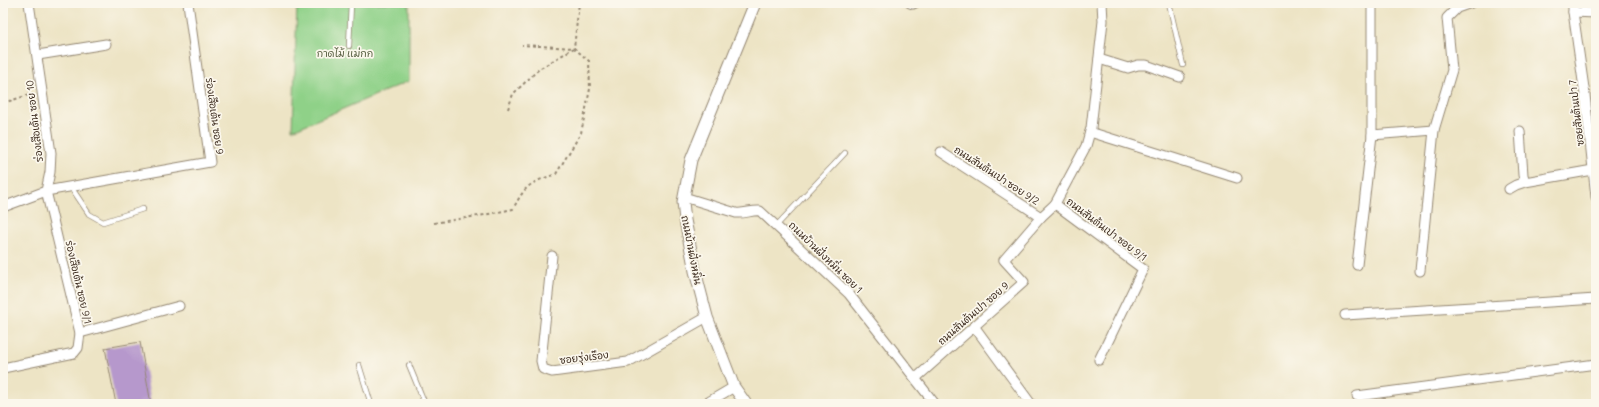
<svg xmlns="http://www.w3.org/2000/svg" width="1599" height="407" viewBox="0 0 1599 407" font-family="Delius,'Playpen Sans Thai',sans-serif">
<rect width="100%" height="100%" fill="#fbf7ec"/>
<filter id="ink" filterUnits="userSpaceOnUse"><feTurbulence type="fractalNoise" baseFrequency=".025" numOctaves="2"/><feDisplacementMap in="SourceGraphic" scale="8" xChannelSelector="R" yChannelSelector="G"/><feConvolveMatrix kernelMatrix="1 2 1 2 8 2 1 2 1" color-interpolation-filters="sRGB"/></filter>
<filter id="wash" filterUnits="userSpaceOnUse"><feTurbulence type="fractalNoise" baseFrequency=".012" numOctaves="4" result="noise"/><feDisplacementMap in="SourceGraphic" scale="16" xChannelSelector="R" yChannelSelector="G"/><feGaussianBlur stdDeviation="0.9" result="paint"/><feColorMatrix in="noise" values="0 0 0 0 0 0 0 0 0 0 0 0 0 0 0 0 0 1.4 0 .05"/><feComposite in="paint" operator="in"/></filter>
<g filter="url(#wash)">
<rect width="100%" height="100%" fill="#ede4c5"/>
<!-- green -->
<polygon fill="#8fd188" stroke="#657e53" points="297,3 409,3 409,81 293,130"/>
<g id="blocks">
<!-- building -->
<polygon fill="#b698cc" points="140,342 151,404 116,404 105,348"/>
</g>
</g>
<g filter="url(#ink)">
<use href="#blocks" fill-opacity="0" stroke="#948772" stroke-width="1"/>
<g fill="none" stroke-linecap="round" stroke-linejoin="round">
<defs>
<g id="service">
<polyline points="1169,3 1183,65"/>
<polyline points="349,46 351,3"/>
<polyline points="71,187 89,214 103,222 143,209"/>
<polyline points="777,225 845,153"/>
<polyline points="359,365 371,404"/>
<polyline points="409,365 425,404"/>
</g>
<g id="minor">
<polyline points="910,3 913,4 915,3"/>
<polyline points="1573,3 1573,12 1585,95 1596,197"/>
<polyline points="1573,12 1596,13"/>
<polyline points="38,55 106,44"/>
<polyline points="1099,59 1128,68 1138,65 1146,65 1180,77"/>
<polyline points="1520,131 1523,175 1525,182"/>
<polyline points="1090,132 1237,178"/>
<polyline points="1372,135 1434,130"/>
<polyline points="941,152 1041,217"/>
<polyline points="1509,189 1516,185 1525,182 1593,170"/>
<path d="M684 197 736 213C745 214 752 210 760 211L849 294 935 404"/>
<polyline points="1055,204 1143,269 1099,360"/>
<polyline points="3,207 46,191 50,172 51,153 29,3"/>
<polyline points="552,256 541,361 543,369 552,372 628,362 707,317"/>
<polyline points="1357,265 1372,135 1372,3"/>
<polyline points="1420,271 1434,130 1452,70 1447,18 1457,8 1471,3"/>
<polyline points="1345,315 1596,299"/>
<polyline points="974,326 1031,404"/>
<polyline points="80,333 179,306"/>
<polyline points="3,368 74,353 78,348 80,333 46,191 210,162 188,3"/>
<polyline points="916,378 1024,282 1004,260 1041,217 1055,204 1086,146 1091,128 1103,21 1102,3"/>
<polyline points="1357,396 1596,364"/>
<polyline points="705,404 734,387"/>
</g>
<polyline id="tertiary" points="746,404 734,387 707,317 695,271 685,220 683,202 691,160 755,3"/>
</defs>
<!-- service casing -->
<use href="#service" stroke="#948772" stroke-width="6"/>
<!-- minor casing -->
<use href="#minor" stroke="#948772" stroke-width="11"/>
<!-- tertiary casing -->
<use href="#tertiary" stroke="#948772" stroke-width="13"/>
<!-- path -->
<g stroke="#948772" stroke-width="2" stroke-dasharray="3 3" stroke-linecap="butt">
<polyline points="3,103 32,94"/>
<polyline points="508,109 513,94 539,69 574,48 579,3"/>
<path d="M434 223 484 215 513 209C526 184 530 183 556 174L581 133 590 89 589 61 574 48 522 45"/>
</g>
<!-- service -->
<use href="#service" stroke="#fff" stroke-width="4.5"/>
<!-- minor -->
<use href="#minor" stroke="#fff" stroke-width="9"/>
<!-- tertiary -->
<use href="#tertiary" stroke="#fff" stroke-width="11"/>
</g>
</g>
<g text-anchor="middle" stroke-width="3.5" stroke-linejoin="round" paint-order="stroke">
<!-- park labels -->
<g font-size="10" fill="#545c3e" stroke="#fbf7ec">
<text x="345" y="57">กาดไม้ แม่กก</text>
</g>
<!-- street labels -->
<g font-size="10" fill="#3b2a1e" stroke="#fbf7ec">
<text transform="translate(1576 113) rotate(-97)" y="4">ซอยสันต้นเปา 7</text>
<text transform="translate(215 116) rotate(82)" y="4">ร่องเสือเต้น ซอย 9</text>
<text transform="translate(34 121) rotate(-97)" y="4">ร่องเสือเต้น ซอย 10</text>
<text transform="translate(997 175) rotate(33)" y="4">ถนนสันต้นเปา ซอย 9/2</text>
<text transform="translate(1107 229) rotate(37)" y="4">ถนนสันต้นเปา ซอย 9/1</text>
<text transform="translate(692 250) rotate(79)" y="4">ถนนบ้านฝั่งหมิ่น</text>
<text transform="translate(826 257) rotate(44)" y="4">ถนนบ้านฝั่งหมิ่น ซอย 1</text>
<text transform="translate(79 282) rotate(77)" y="4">ร่องเสือเต้น ซอย 9/1</text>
<text transform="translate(973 313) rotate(-41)" y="4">ถนนสันต้นเปา ซอย 9</text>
<text transform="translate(584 357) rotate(-7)" y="4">ซอยรุ่งเรือง</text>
</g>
</g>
<!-- margin -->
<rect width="1599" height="407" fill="none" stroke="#fbf7ec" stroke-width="16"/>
</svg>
